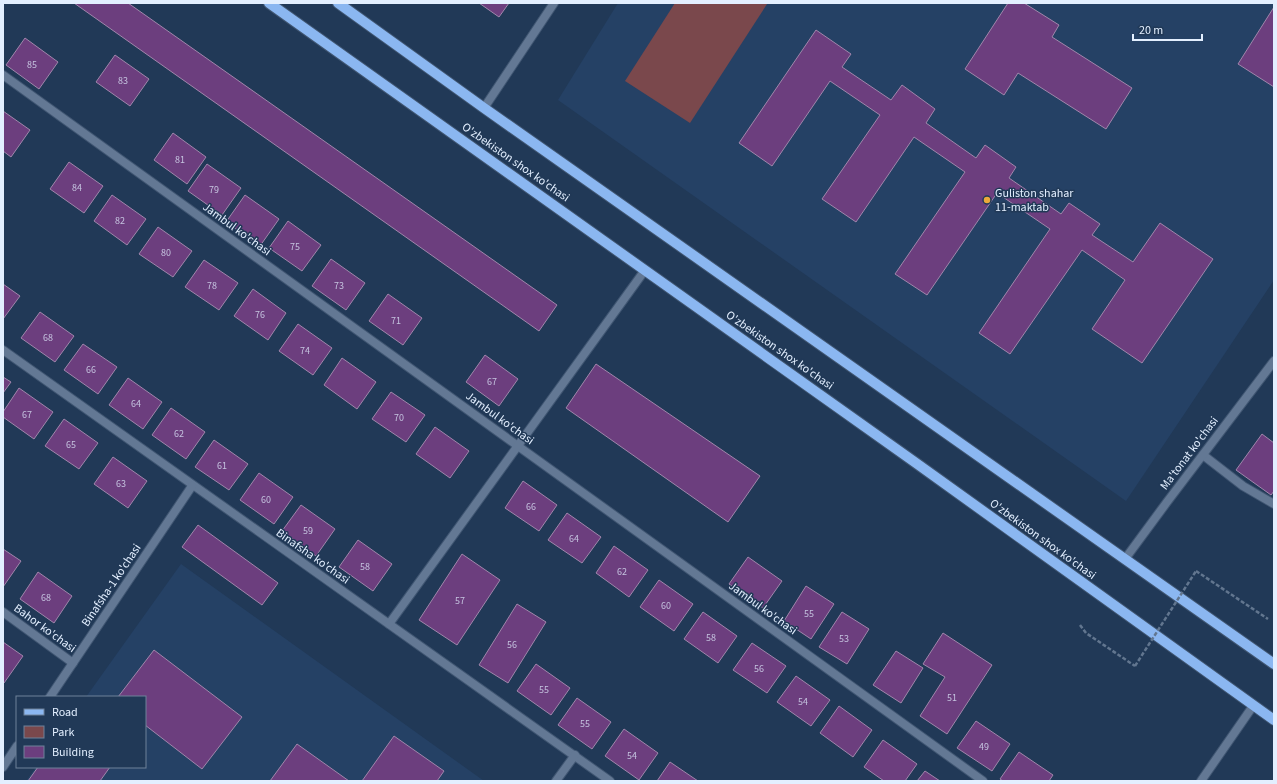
<svg xmlns="http://www.w3.org/2000/svg" width="1277" height="784" viewBox="0 0 1277 784" font-family="'Source Sans 3',sans-serif">
<rect width="100%" height="100%" fill="#213957"/>
<!-- built -->
<g fill="#254165">
<polygon points="618,3 1274,3 1274,280 1126,501 558,100"/>
<polygon points="181,564 484,781 26,781 36,767 145,767 145,697 86,697"/>
</g>
<!-- green -->
<polygon fill="#7a484c" points="675,3 767,4 690,123 625,81"/>
<!-- building -->
<g fill="#6c3e7e" stroke="#a086ab">
<polygon points="74,3 128,3 557,305 539,331"/>
<polygon points="479,3 509,3 499,17"/>
<polygon points="1008,3 1024,3 1059,25 1052,37 1132,88 1106,129 1018,73 1004,95 965,69"/>
<polygon points="1274,7 1274,87 1238,64"/>
<polygon points="816,30 851,54 842,67 891,100 902,85 935,109 926,123 976,158 985,145 1016,167 1009,178 1061,214 1069,203 1100,224 1092,235 1133,262 1160,223 1213,259 1142,363 1092,329 1125,280 1082,250 1010,354 979,333 1050,229 997,193 927,295 895,274 965,172 914,137 856,222 822,199 880,115 830,81 772,166 739,143"/>
<polygon points="25,38 58,62 39,89 6,65"/>
<polygon points="115,55 149,79 130,106 96,82"/>
<polygon points="3,111 30,130 11,157 3,151"/>
<polygon points="173,133 206,157 187,184 154,160"/>
<polygon points="69,162 103,186 84,213 50,189"/>
<polygon points="207,164 241,188 222,215 188,191"/>
<polygon points="112,195 146,219 127,245 94,221"/>
<polygon points="245,195 279,219 260,246 226,222"/>
<polygon points="288,221 321,245 302,271 269,248"/>
<polygon points="158,227 192,251 173,277 139,254"/>
<polygon points="331,259 365,283 346,310 312,286"/>
<polygon points="204,260 238,283 219,310 185,287"/>
<polygon points="3,284 20,296 3,319"/>
<polygon points="253,289 286,313 268,340 234,316"/>
<polygon points="388,294 422,318 403,345 369,321"/>
<polygon points="40,312 74,336 55,362 21,338"/>
<polygon points="298,324 332,348 313,375 279,351"/>
<polygon points="83,344 117,367 98,394 64,370"/>
<polygon points="485,355 518,379 499,406 466,382"/>
<polygon points="342,358 376,382 357,409 324,385"/>
<polygon points="596,364 760,476 728,522 566,408"/>
<polygon points="3,377 11,382 3,393"/>
<polygon points="128,378 162,402 143,429 109,405"/>
<polygon points="19,388 53,412 34,439 3,417 3,412"/>
<polygon points="391,392 425,415 406,442 372,419"/>
<polygon points="171,408 205,432 186,459 152,435"/>
<polygon points="64,419 98,443 79,469 45,446"/>
<polygon points="435,427 469,451 450,478 416,454"/>
<polygon points="1262,434 1274,443 1274,491 1271,495 1236,470"/>
<polygon points="214,440 248,464 229,490 195,467"/>
<polygon points="113,457 147,481 128,508 94,484"/>
<polygon points="259,473 293,497 274,524 240,500"/>
<polygon points="523,481 557,505 539,531 505,508"/>
<polygon points="301,505 335,529 316,556 282,531"/>
<polygon points="567,513 601,537 582,563 548,540"/>
<polygon points="198,525 278,583 262,605 182,547"/>
<polygon points="358,540 392,564 373,591 339,567"/>
<polygon points="614,546 648,570 629,597 596,573"/>
<polygon points="3,549 21,561 3,587"/>
<polygon points="462,554 500,580 457,645 419,620"/>
<polygon points="748,557 782,581 763,608 729,584"/>
<polygon points="38,572 72,596 54,623 20,599"/>
<polygon points="659,580 693,604 674,631 640,607"/>
<polygon points="806,586 834,604 811,639 784,621"/>
<polygon points="517,604 546,622 508,683 479,665"/>
<polygon points="703,612 737,636 718,663 684,639"/>
<polygon points="842,612 869,629 847,664 819,647"/>
<polygon points="943,633 992,665 947,734 920,716 945,677 923,664"/>
<polygon points="3,642 23,656 4,683 3,682"/>
<polygon points="752,643 786,666 767,693 733,670"/>
<polygon points="154,650 242,717 202,769 145,725 145,697 118,697"/>
<polygon points="896,651 923,668 901,703 873,685"/>
<polygon points="536,664 570,688 551,715 517,691"/>
<polygon points="796,676 830,700 811,726 777,702"/>
<polygon points="577,698 611,722 592,749 558,725"/>
<polygon points="839,706 872,730 853,757 820,733"/>
<polygon points="976,721 1010,744 992,771 957,748"/>
<polygon points="624,729 658,753 639,780 605,756"/>
<polygon points="394,736 444,771 437,781 362,781"/>
<polygon points="883,740 917,764 905,781 884,781 864,767"/>
<polygon points="297,744 349,781 270,781"/>
<polygon points="1019,752 1053,775 1049,781 1003,781 1000,779"/>
<polygon points="670,762 698,781 657,781"/>
<polygon points="38,767 110,767 100,781 28,781"/>
<polygon points="925,771 940,781 917,781"/>
</g>
<g fill="none" stroke-linecap="round" stroke-linejoin="round">
<defs>
<g id="service">
<polyline points="1203,455 1243,486 1274,504"/>
<polyline points="3,612 73,663"/>
</g>
<g id="minor">
<polyline points="3,75 983,781"/>
<polyline points="484,108 554,3"/>
<polyline points="3,350 610,781"/>
<polyline points="1125,559 1167,502 1274,361"/>
<polyline points="389,624 645,270"/>
<polyline points="50,697 192,486"/>
<polyline points="3,767 17,746"/>
<polyline points="556,781 575,755"/>
<polyline points="1201,781 1253,706"/>
</g>
<g id="primary">
<polyline points="269,3 916,463 1274,720"/>
<polyline points="338,3 484,108 1274,664"/>
</g>
</defs>
<!-- service casing -->
<use href="#service" stroke="#405672" stroke-width="10"/>
<!-- minor casing -->
<use href="#minor" stroke="#405672" stroke-width="10"/>
<!-- primary casing -->
<use href="#primary" stroke="#405672" stroke-width="12"/>
<!-- path -->
<g stroke="#62768f" stroke-width="2.5" stroke-dasharray="4 2" stroke-linecap="butt">
<polyline points="1196,571 1268,619"/>
<polyline points="1080,625 1086,633 1135,666"/>
</g>
<!-- service -->
<use href="#service" stroke="#637894" stroke-width="8"/>
<!-- minor -->
<use href="#minor" stroke="#637894" stroke-width="8"/>
<!-- primary -->
<use href="#primary" stroke="#8bb7f1" stroke-width="10"/>
<!-- path-bridge -->
<polyline stroke="#62768f" stroke-width="2.5" stroke-dasharray="4 2" stroke-linecap="butt" points="1135,666 1196,571"/>
</g>
<!-- markers -->
<circle fill="#eca93a" stroke="#213957" stroke-width="1.5" cx="987" cy="200" r="4"/>
<g text-anchor="middle" stroke-width="3" stroke-linejoin="round" paint-order="stroke">
<!-- number labels -->
<g font-size="10" fill="#c5c3df">
<text x="32" y="68">85</text>
<text x="123" y="84">83</text>
<text x="180" y="163">81</text>
<text x="77" y="191">84</text>
<text x="214" y="193">79</text>
<text x="120" y="224">82</text>
<text x="295" y="250">75</text>
<text x="166" y="256">80</text>
<text x="212" y="289">78</text>
<text x="339" y="289">73</text>
<text x="260" y="318">76</text>
<text x="396" y="324">71</text>
<text x="48" y="341">68</text>
<text x="305" y="354">74</text>
<text x="91" y="373">66</text>
<text x="492" y="385">67</text>
<text x="136" y="407">64</text>
<text x="27" y="418">67</text>
<text x="399" y="421">70</text>
<text x="179" y="437">62</text>
<text x="71" y="448">65</text>
<text x="222" y="469">61</text>
<text x="121" y="487">63</text>
<text x="266" y="503">60</text>
<text x="531" y="510">66</text>
<text x="308" y="534">59</text>
<text x="574" y="542">64</text>
<text x="365" y="570">58</text>
<text x="622" y="575">62</text>
<text x="46" y="601">68</text>
<text x="460" y="604">57</text>
<text x="666" y="609">60</text>
<text x="809" y="617">55</text>
<text x="711" y="641">58</text>
<text x="844" y="642">53</text>
<text x="512" y="648">56</text>
<text x="759" y="672">56</text>
<text x="544" y="693">55</text>
<text x="952" y="701">51</text>
<text x="803" y="705">54</text>
<text x="585" y="727">55</text>
<text x="984" y="750">49</text>
<text x="632" y="759">54</text>
</g>
<!-- street labels -->
<g font-size="12" fill="#e3efff" stroke="#213957">
<text transform="translate(516 162) rotate(35)" y="4">O'zbekiston shox ko'chasi</text>
<text transform="translate(237 229) rotate(36)" y="4">Jambul ko'chasi</text>
<text transform="translate(780 350) rotate(35)" y="4">O'zbekiston shox ko'chasi</text>
<text transform="translate(500 418) rotate(36)" y="4">Jambul ko'chasi</text>
<text transform="translate(1189 453) rotate(-53)" y="4">Ma'tonat ko'chasi</text>
<text transform="translate(1043 539) rotate(36)" y="4">O'zbekiston shox ko'chasi</text>
<text transform="translate(313 556) rotate(35)" y="4">Binafsha ko'chasi</text>
<text transform="translate(111 585) rotate(-56)" y="4">Binafsha-1 ko'chasi</text>
<text transform="translate(763 608) rotate(36)" y="4">Jambul ko'chasi</text>
<text transform="translate(45 628) rotate(36)" y="4">Bahor ko'chasi</text>
</g>
<!-- poi labels -->
<g font-size="12" fill="#e3efff" stroke="#213957" text-anchor="start">
<text x="995" y="197">Guliston shahar<tspan x="995" dy="14">11-maktab</tspan></text>
</g>
</g>
<!-- border -->
<rect width="1277" height="784" fill="none" stroke="#e3efff" stroke-width="8"/>
<!-- legend -->
<rect x="16" y="696" width="130" height="72" fill="#213957" stroke="#6f829a"/>
<rect x="24" y="709" width="20" height="6" fill="#8bb7f1" stroke="#6f829a"/>
<text x="52" y="716" font-size="12" fill="#e3efff">Road</text>
<rect x="24" y="726" width="20" height="12" fill="#7a484c" stroke="#6f829a"/>
<text x="52" y="736" font-size="12" fill="#e3efff">Park</text>
<rect x="24" y="746" width="20" height="12" fill="#6c3e7e" stroke="#6f829a"/>
<text x="52" y="756" font-size="12" fill="#e3efff">Building</text>
<!-- scale -->
<path d="M1133 34v6h69v-6" fill="none" stroke="#e3efff" stroke-width="2"/>
<text x="1139" y="34" font-size="12" fill="#e3efff" stroke="#213957" stroke-width="3" paint-order="stroke">20 m</text>
</svg>
